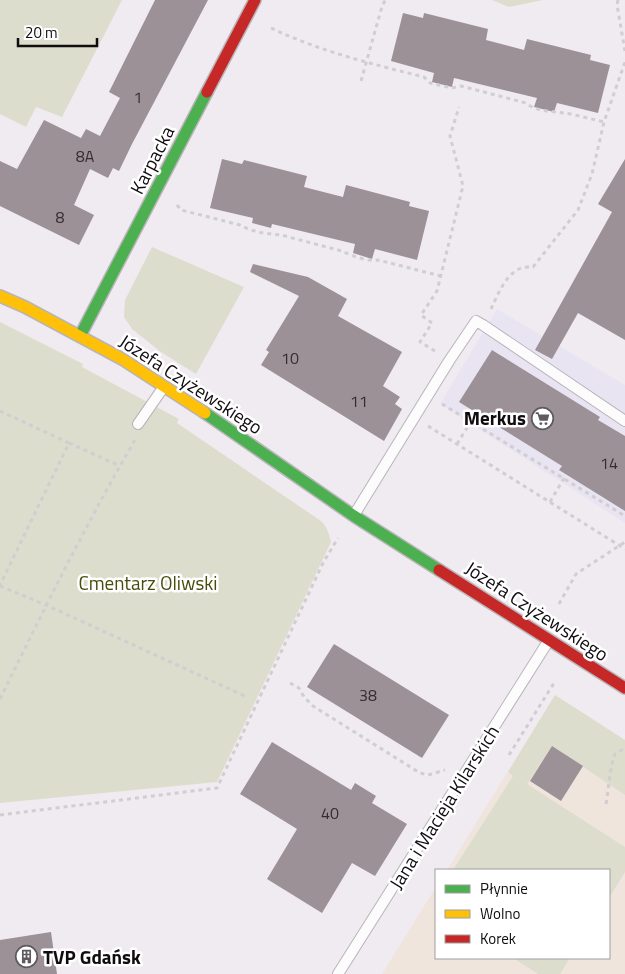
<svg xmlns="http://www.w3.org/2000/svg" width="625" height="974" viewBox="0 0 625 974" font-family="'Titillium Web',sans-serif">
<rect width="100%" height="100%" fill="#f0ebf0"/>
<!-- commercial -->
<polygon fill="#e9e4f2" points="497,309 625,385 625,523 440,404"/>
<!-- education -->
<polygon fill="#efe5dd" points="555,695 625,740 625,974 382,974 436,887 436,958 609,958 609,870 447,870"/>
<!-- green -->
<g fill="#ddddcd">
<polygon points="0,0 122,0 62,117 36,107 26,127 0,114"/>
<polygon points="492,0 543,0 509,7"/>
<polygon points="152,247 244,287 196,374 161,352 132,329 124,317 125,300"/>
<path d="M0 322 83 364 82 367 179 419 177 423 321 521C327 527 329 533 331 542L217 782 0 803Z"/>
<polygon points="555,695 625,740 625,795 552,746 527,784 625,847 625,872 609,898 609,870 453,870 513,776 508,772"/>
<polygon points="513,958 570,958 560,974 538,974"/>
</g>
<!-- building -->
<g fill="#9d9198">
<polygon points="155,0 208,0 132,144 119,171 113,168 108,178 90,169 74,205 94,215 79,245 0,206 0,161 17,169 44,120 81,138 86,129 100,136 120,98 109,92"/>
<polygon points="403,13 423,18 424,13 488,29 486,40 524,50 527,39 591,55 590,60 610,65 598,113 557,103 554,112 534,107 537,98 454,78 452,87 432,82 434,73 391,61"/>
<polygon points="222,159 242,164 244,160 307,176 304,187 343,197 346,185 410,202 409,206 429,211 417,260 375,249 372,259 353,253 355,244 272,224 271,228 252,223 253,218 210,208"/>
<polygon points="625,159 625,340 578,313 552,359 535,350 612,212 598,204"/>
<polygon points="253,264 308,277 347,299 338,316 402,352 383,386 400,397 395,404 402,409 384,441 261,365 269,352 266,350 299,296 250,272"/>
<polygon points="492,350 600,417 598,420 625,436 625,511 559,470 562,466 459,402"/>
<polygon points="334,644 449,715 422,758 307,687"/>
<polygon points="272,742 351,790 355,783 376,796 372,803 407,824 375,876 352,863 322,913 267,879 297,829 240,794"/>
<polygon points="552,746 583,766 561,801 530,781"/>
<polygon points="51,932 57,974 0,974 0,940"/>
</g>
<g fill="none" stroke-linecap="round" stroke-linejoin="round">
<defs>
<g id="lane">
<polyline points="138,424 163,388"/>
<polyline points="354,515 449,361 476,321 483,325 625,421"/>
<polyline points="338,974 549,640"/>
</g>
<g id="fast">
<polyline points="80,336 207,92"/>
<polyline points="205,413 354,516 439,570"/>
</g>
<polyline id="slow" points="0,296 25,307 122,359 205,413"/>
<g id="jam">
<polyline points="207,92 255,0"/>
<polyline points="439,570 625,688"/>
</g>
</defs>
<!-- lane casing -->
<use href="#lane" stroke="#b8b4b8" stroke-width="12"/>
<!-- fast casing -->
<use href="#fast" stroke="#b8b4b8" stroke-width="14"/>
<!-- slow casing -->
<use href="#slow" stroke="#b8b4b8" stroke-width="14"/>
<!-- jam casing -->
<use href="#jam" stroke="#b8b4b8" stroke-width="14"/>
<!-- path -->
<g stroke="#d0ced0" stroke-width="3" stroke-dasharray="4 4" stroke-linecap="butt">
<polyline points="618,0 617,5 625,51"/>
<path d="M271 28C319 51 372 64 424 77L430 83 452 88 461 86 526 103C537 112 551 111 564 113 577 115 591 119 604 122"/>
<polyline points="361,81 381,10 385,0"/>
<path d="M177 205 181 210 240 225C252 232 267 234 281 235L342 251C352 256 368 262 378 260L441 276"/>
<path d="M491 309C498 294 505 275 521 268 524 267 529 267 533 267L578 210 592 174 604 122 625 62"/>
<polyline points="435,351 420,342 432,323 421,315 437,291 463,186 450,136 459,107"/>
<polyline points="442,404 625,516"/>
<polyline points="0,411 69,443 0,585"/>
<polyline points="428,426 625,549"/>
<polyline points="69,443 120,466"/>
<polyline points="457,444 476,413"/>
<polyline points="550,502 564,478"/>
<polyline points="0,586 46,605 247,697"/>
<polyline points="559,604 576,574 625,542"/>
<polyline points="290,683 299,688 304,697 313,706 420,773 428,775 445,770"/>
<path d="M0 699C43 611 86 524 135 440"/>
<polyline points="509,755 554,683"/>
<path d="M606 804C609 787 609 771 615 754L622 750H625"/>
<polyline points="0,815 217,788 323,563 338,538"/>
</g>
<!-- lane -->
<use href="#lane" stroke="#fdfcfd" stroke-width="10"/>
<!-- fast -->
<use href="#fast" stroke="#4caf50" stroke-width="11"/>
<!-- slow -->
<use href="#slow" stroke="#ffc107" stroke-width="11"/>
<!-- jam -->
<use href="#jam" stroke="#c62828" stroke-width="11"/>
</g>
<!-- icons -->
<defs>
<symbol id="supermarket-ring" viewBox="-11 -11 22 22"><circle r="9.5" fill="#fff" stroke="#5e5a5e" stroke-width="1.5"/><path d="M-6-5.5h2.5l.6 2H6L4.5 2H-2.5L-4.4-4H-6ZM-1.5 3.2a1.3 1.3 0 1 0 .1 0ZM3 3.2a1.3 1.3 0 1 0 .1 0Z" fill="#5e5a5e"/></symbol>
<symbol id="building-ring" viewBox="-11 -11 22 22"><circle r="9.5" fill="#fff" stroke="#5e5a5e" stroke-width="1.5"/><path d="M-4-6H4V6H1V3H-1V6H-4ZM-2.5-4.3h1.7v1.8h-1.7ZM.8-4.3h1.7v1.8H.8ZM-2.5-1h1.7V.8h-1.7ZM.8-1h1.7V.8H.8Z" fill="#5e5a5e"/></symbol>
</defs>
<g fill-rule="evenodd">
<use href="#supermarket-ring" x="530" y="406" width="25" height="25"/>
<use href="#building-ring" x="14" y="944" width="25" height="25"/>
</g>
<g text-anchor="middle" stroke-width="5" stroke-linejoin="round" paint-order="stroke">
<!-- number labels -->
<g font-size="16" fill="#332d32">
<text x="138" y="103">1</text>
<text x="85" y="162">8A</text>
<text x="60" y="223">8</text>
<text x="290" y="364">10</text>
<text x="359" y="407">11</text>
<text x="609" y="469">14</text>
<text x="368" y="701">38</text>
<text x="330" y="819">40</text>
</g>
<!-- street labels -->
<g font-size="19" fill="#100c10" stroke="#fff">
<text transform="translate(152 160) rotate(-63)" y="7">Karpacka</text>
<text transform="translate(191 384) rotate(33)" y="7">Józefa Czyżewskiego</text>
<text transform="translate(537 611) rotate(33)" y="7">Józefa Czyżewskiego</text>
<text transform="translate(444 807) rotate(-58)" y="7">Jana i Macieja Kilarskich</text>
</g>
<!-- poi labels -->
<g font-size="19" font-weight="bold" fill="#100c10" stroke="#fff" text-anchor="end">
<text x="526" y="425">Merkus</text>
<text x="43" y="964" text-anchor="start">TVP Gdańsk</text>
</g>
<!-- park labels -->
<g font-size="19" fill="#474d0a" stroke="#fff">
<text x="148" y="590">Cmentarz Oliwski</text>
</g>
</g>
<!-- legend -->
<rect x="435" y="869" width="175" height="90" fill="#ffffff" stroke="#9f9e9f"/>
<rect x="445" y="885" width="25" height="8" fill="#4caf50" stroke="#9f9e9f"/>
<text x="480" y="894" font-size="15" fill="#100c10">Płynnie</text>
<rect x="445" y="910" width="25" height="8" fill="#ffc107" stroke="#9f9e9f"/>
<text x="480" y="919" font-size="15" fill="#100c10">Wolno</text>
<rect x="445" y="935" width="25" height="8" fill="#c62828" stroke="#9f9e9f"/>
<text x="480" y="944" font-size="15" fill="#100c10">Korek</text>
<!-- scale -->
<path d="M18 38v8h79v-8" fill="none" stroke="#100c10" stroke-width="2.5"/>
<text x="25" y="38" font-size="15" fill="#100c10" stroke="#ffffff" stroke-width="4" paint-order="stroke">20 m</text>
</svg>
